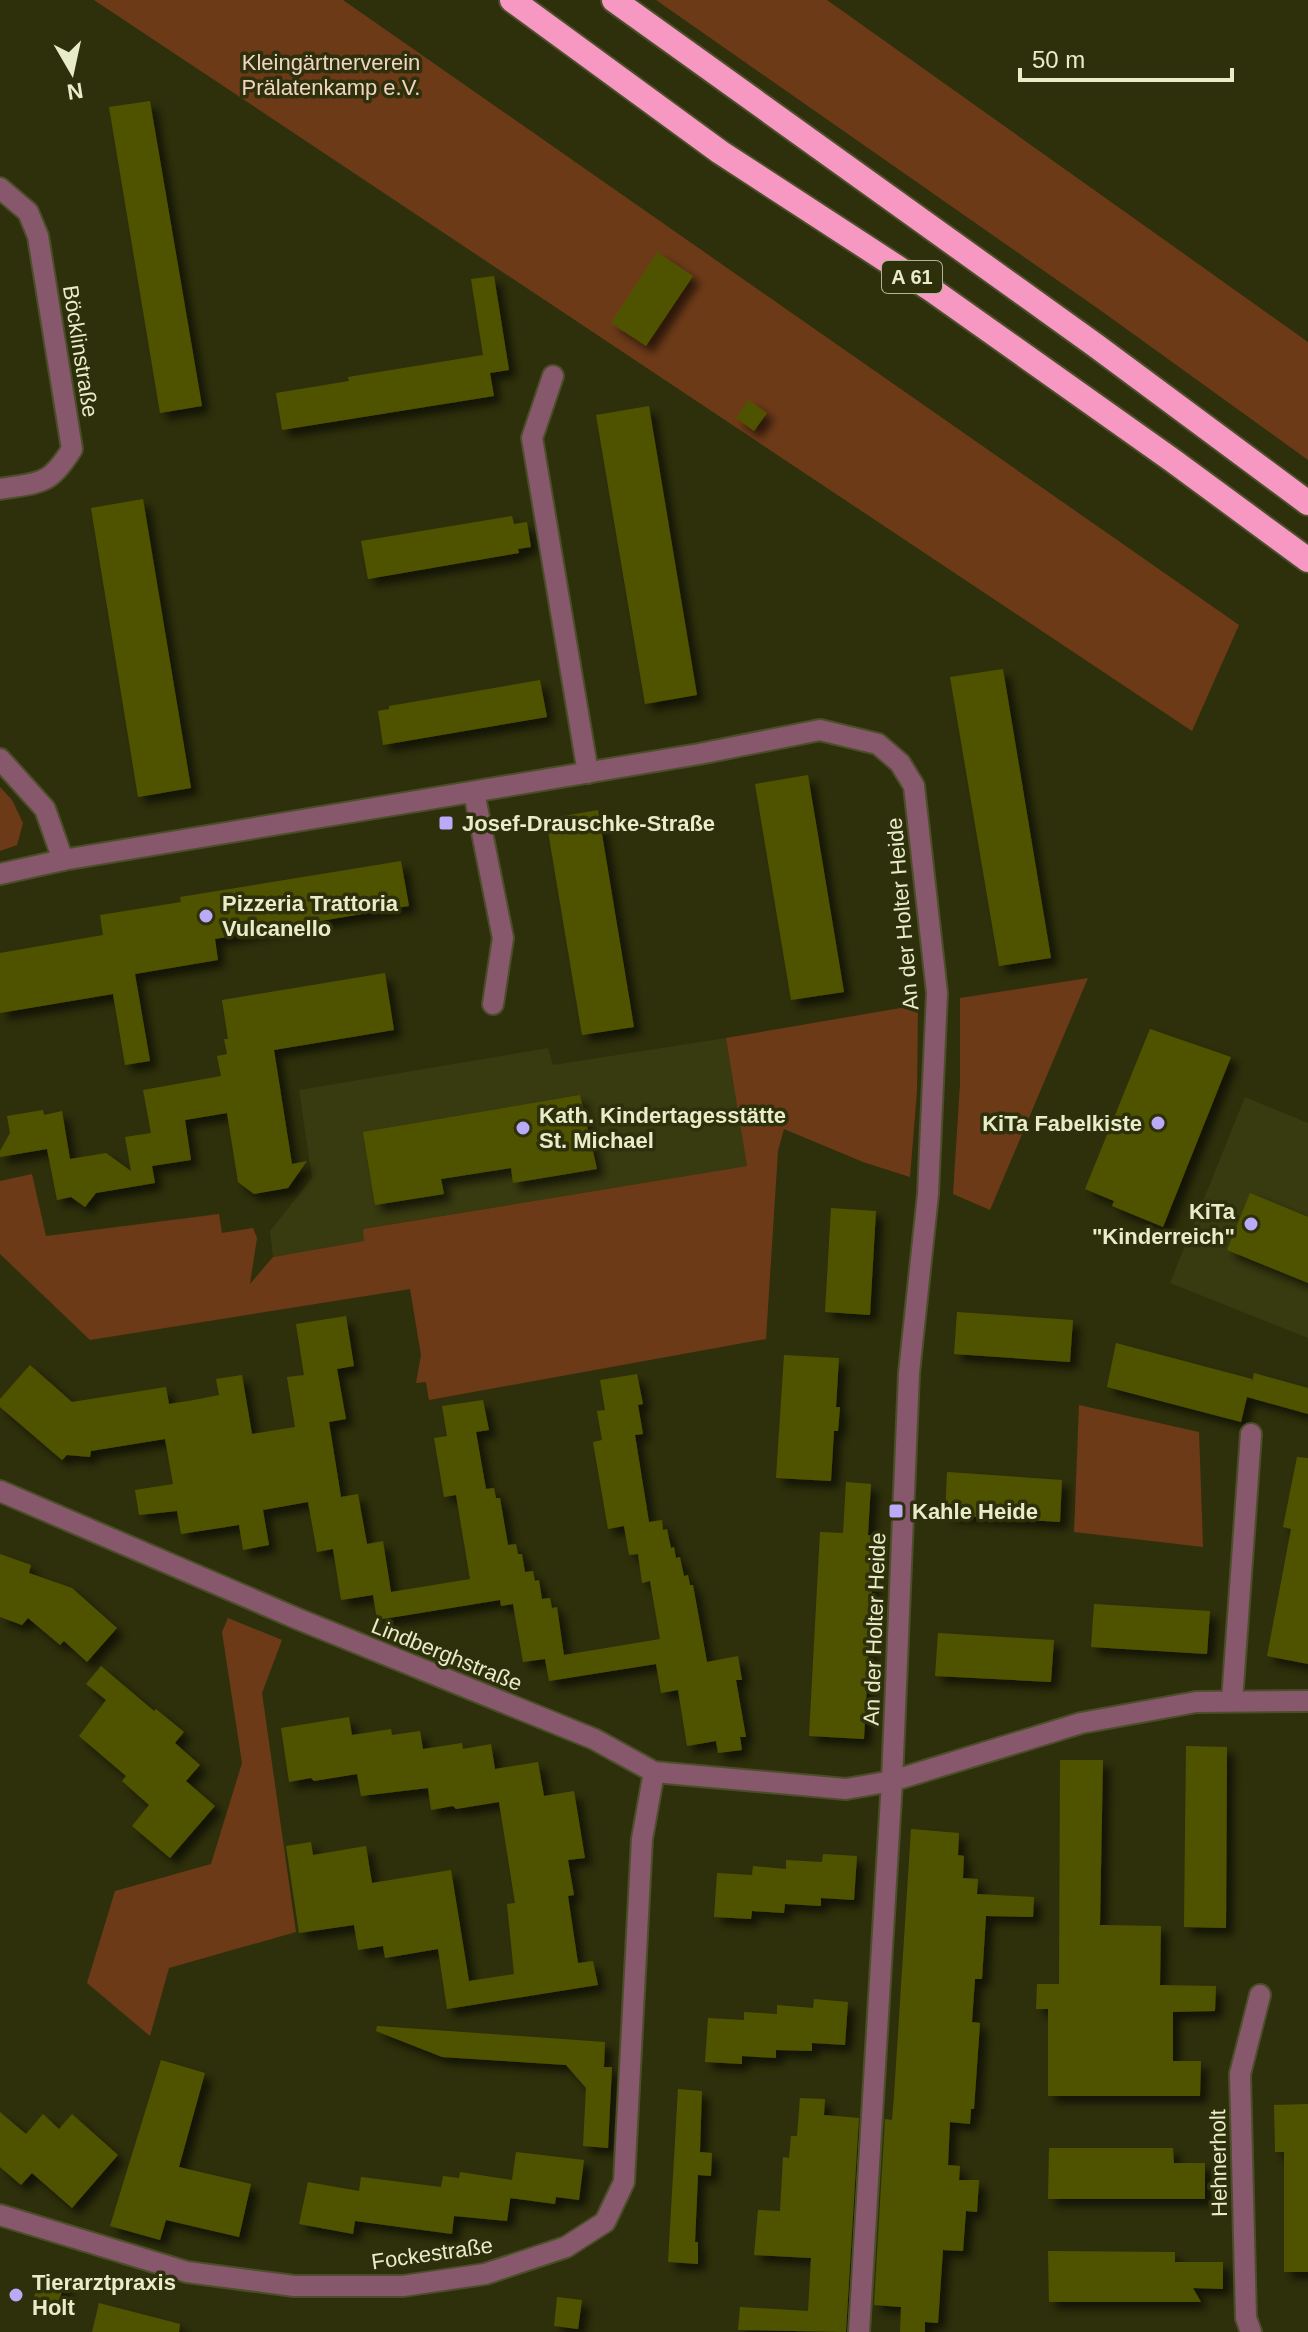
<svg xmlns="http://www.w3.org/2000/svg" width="1308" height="2332" viewBox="0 0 1308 2332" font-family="Helvetica,sans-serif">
<defs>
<filter id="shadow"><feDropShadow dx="7" dy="7" stdDeviation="4" flood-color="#0009"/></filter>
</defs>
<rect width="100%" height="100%" fill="#2e300b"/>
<!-- built -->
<g fill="#383a10">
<polygon points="726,1038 748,1166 363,1229 365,1241 273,1257 270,1231 312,1178 299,1090 548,1048 553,1065"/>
<polygon points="1245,1097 1308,1123 1308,1338 1170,1283"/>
</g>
<!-- green -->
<g fill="#6d3a18">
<polygon points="94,0 343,0 1239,625 1192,731"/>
<polygon points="656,0 827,0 1308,342 1308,460 1100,310"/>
<polygon points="0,787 12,800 23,823 17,845 0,851"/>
<polygon points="1088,978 990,1210 953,1194 960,1084 960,998"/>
<polygon points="918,1005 917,1091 910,1177 863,1162 784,1129 778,1151 766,1339 429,1400 426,1382 416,1383 421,1355 410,1289 90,1340 0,1254 0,1181 32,1174 46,1236 219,1214 222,1233 253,1228 257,1238 250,1284 273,1257 364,1241 363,1229 747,1166 726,1038"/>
<polygon points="1079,1405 1199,1432 1203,1547 1074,1532"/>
<polygon points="228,1618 282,1640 262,1693 296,1932 169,1968 150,2036 87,1983 115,1891 211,1864 242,1763 222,1632"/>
</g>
<!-- building -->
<g fill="#505306" filter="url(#shadow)">
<polygon points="150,101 202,406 160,413 109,107"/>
<polygon points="657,252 693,276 646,346 611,323"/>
<polygon points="494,276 509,370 490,373 494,396 282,430 276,393 349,381 348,377 483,355 471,279"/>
<polygon points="748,400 767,413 754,431 736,418"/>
<polygon points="649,406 697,695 645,704 596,415"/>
<polygon points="143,499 191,788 138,797 91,508"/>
<polygon points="512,516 514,524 527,522 531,547 518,549 519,553 368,579 361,541"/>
<polygon points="1003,669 1051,958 999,966 950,677"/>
<polygon points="540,680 547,717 383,745 378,711 389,709 389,706"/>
<polygon points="808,775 844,992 791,1000 755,784"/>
<polygon points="598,810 634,1027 582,1035 546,819"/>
<polygon points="401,861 409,906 215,939 218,960 135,974 150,1061 125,1065 113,994 0,1013 0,953 103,935 100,915 181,902 180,897"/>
<polygon points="385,973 394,1030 274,1050 292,1164 307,1161 288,1188 254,1194 238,1182 227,1113 185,1120 191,1160 152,1166 155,1183 96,1193 85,1207 71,1197 57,1200 47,1149 0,1157 0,1151 10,1133 7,1116 43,1110 44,1115 62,1111 70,1159 106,1153 131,1171 125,1137 151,1133 143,1090 221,1076 217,1056 227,1054 224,1039 228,1039 222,1000"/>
<polygon points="1150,1029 1231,1057 1163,1227 1112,1206 1114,1201 1085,1189"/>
<polygon points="580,1095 597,1169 513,1183 511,1168 441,1179 444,1194 375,1205 363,1132"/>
<polygon points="1250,1193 1308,1217 1308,1283 1227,1250"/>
<polygon points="831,1208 876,1211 870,1315 825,1312"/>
<polygon points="957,1312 1073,1320 1070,1362 954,1354"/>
<polygon points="346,1316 354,1366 337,1369 346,1419 329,1422 341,1497 358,1494 367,1544 383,1541 391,1592 470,1579 456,1495 444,1497 434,1438 447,1436 442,1406 483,1400 489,1430 476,1432 486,1489 494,1488 496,1498 500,1498 508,1545 516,1544 518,1554 522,1554 525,1572 533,1571 535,1581 539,1580 542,1599 550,1598 552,1608 557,1607 564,1655 660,1639 650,1581 642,1583 638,1554 629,1555 624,1526 608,1529 593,1442 602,1440 597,1411 605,1410 600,1380 637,1374 643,1404 638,1405 643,1434 635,1435 649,1522 662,1520 663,1530 667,1529 671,1548 674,1547 676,1558 680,1557 684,1576 688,1575 690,1585 693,1585 707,1662 738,1656 742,1680 736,1680 746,1737 740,1737 742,1750 718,1753 716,1741 687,1746 678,1690 661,1693 656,1664 549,1681 545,1659 523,1662 513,1604 501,1606 500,1600 377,1620 373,1595 341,1600 333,1549 317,1552 308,1502 263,1510 269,1545 243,1550 239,1525 181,1534 177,1511 139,1515 135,1490 173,1484 165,1439 91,1451 90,1457 67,1455 62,1460 0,1407 0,1399 30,1365 72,1402 166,1387 169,1404 194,1400 219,1395 216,1379 242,1375 252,1434 295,1427 287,1377 304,1375 296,1324"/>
<polygon points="1116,1343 1252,1379 1252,1382 1254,1373 1308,1388 1308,1414 1247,1397 1241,1422 1107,1387"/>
<polygon points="784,1355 839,1358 836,1407 840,1407 838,1431 834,1431 831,1481 776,1478"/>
<polygon points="1297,1457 1308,1458 1308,1664 1267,1656 1291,1529 1283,1527"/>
<polygon points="947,1472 1062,1480 1060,1522 945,1515"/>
<polygon points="846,1482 871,1484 868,1535 875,1535 864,1739 809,1736 820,1532 843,1533"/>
<polygon points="0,1554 31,1565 29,1573 72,1588 117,1628 87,1662 64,1641 60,1645 28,1618 22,1625 0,1617"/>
<polygon points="1094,1604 1210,1611 1207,1654 1091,1647"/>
<polygon points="938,1633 1054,1640 1051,1682 935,1676"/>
<polygon points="101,1666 154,1711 156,1709 184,1732 175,1743 200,1765 186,1781 215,1806 170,1858 132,1826 149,1805 122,1781 126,1776 79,1736 106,1700 86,1684"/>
<polygon points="349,1717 352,1735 391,1729 392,1735 420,1731 423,1749 462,1743 463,1749 491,1744 495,1769 538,1762 544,1796 574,1791 585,1858 568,1860 574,1895 568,1896 578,1963 593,1961 598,1985 447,2009 438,1949 385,1958 383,1946 358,1950 354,1925 299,1933 286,1846 311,1842 313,1855 366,1846 372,1883 451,1870 469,1981 514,1974 507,1904 515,1903 499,1802 456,1809 453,1806 431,1810 428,1788 361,1796 357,1774 314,1781 311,1778 289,1782 281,1728"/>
<polygon points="1186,1746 1227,1747 1226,1928 1184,1927"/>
<polygon points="1060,1760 1103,1760 1100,1925 1161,1926 1160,1985 1216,1986 1215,2011 1173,2012 1173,2061 1201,2061 1200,2096 1048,2096 1048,2009 1036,2009 1037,1984 1059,1984"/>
<polygon points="911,1829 959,1833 958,1855 964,1856 963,1878 978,1879 977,1894 1034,1897 1033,1917 986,1916 982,1979 975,1979 972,2022 980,2023 974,2109 971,2109 970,2124 950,2122 948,2165 960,2166 959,2180 979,2180 977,2212 966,2211 963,2251 943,2250 938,2323 925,2322 925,2332 900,2332 901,2307 874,2305 885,2119 892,2120 894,2096"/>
<polygon points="823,1854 857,1856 854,1900 821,1898 821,1906 785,1904 784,1913 752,1911 751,1919 714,1917 717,1873 752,1875 753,1866 786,1869 786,1860 822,1862"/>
<polygon points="814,1999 848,2002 845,2045 812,2043 812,2051 776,2050 776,2058 742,2056 742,2064 705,2062 708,2018 744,2020 744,2012 777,2014 777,2005 813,2008"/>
<polygon points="377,2026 605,2042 604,2067 612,2067 608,2148 583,2146 586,2088 566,2065 442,2057 376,2031"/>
<polygon points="161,2060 205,2073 179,2167 251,2184 239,2237 166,2220 160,2240 110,2226"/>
<polygon points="678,2089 702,2091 700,2152 712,2153 711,2176 698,2175 695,2242 698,2242 698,2264 668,2262"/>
<polygon points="800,2098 825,2099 824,2115 859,2118 846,2332 738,2330 740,2307 808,2311 811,2258 754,2255 758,2210 780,2211 783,2157 789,2158 791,2136 797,2136"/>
<polygon points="1308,2104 1308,2272 1284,2272 1284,2152 1275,2152 1274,2105"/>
<polygon points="0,2112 26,2134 43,2114 59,2129 72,2114 118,2155 72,2208 32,2173 21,2185 0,2167"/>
<polygon points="1049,2148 1173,2148 1174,2163 1205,2163 1205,2199 1048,2199"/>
<polygon points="516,2152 584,2160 579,2200 556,2197 555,2204 510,2198 511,2193 507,2221 454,2216 452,2234 355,2221 353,2234 299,2224 308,2182 359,2191 361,2177 441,2187 443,2176 459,2178 460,2172 512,2180"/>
<polygon points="1048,2251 1175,2252 1175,2262 1223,2262 1223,2289 1193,2288 1201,2302 1049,2302"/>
<polygon points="42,2273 66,2281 57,2306 34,2297"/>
<polygon points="557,2297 582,2300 578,2329 554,2326"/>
<polygon points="99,2303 180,2324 179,2332 92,2332"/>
</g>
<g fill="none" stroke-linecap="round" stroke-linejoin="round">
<defs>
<g id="minor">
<path d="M0 188 28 212 38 236 72 449C49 486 41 482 0 489"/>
<polyline points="553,376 532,438 588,773"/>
<polyline points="0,759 45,809 63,860"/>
<polyline points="474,792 503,938 493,1004"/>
<polyline points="0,874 63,860 699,754 820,730 878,744 900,763 914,786 937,993 928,1194 909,1373 892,1781 859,2332"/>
<polyline points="0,1491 298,1619 594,1739 654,1772 846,1789 892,1781 1081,1723 1196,1702 1308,1701"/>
<polyline points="1232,1701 1251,1434"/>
<polyline points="0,2215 187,2272 294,2286 403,2286 485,2274 566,2247 605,2222 624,2182 642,1839 654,1772"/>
<polyline points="1251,2332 1246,2318 1240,2074 1260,1995"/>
</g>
<g id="highway">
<polyline points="512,0 720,152 932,290 1172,460 1308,560"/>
<polyline points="614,0 1095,345 1308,503"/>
</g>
</defs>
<!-- minor casing -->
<use href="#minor" stroke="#4c4e29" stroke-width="24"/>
<!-- highway casing -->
<use href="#highway" stroke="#4c4e29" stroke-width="28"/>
<!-- minor -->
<use href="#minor" stroke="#87576c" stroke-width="20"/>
<!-- highway -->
<use href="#highway" stroke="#f698c2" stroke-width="24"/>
</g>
<!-- markers -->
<g fill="#b9abf7" stroke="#2e300b" stroke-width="3">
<rect x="438" y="815" width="16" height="16" rx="4"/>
<circle cx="206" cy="916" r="8"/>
<circle cx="1158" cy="1123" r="8"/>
<circle cx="523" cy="1128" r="8"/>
<circle cx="1251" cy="1224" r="8"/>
<rect x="888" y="1503" width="16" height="16" rx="4"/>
<circle cx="16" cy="2295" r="8"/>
</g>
<g text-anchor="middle" stroke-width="7" stroke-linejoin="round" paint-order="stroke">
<!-- shield labels -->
<rect fill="#2e300b" stroke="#b0b490" stroke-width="2" x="882" y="261" width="60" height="32" rx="6"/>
<g font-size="20" font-weight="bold" fill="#e8ecc9">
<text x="912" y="284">A 61</text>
</g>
<!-- park labels -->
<g font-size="22" fill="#efd4c4" stroke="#2e300b">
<text x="331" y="70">Kleingärtnerverein<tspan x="331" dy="25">Prälatenkamp e.V.</tspan></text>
</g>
<!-- street labels -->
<g font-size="22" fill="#e8ecc9" stroke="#2e300b">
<text transform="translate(81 351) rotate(81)" y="8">Böcklinstraße</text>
<text transform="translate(902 914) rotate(-95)" y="8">An der Holter Heide</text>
<text transform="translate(874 1629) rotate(-88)" y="8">An der Holter Heide</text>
<text transform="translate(447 1654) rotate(22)" y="8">Lindberghstraße</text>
<text transform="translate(1218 2163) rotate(-91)" y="8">Hehnerholt</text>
<text transform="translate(432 2253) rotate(-8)" y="8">Fockestraße</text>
</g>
<!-- poi labels -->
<g font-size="22" font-weight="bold" fill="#e8ecc9" stroke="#2e300b" text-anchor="start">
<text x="462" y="831">Josef-Drauschke-Straße</text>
<text x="222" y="911">Pizzeria Trattoria<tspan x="222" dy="25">Vulcanello</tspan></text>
<text x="539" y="1123">Kath. Kindertagesstätte<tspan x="539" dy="25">St. Michael</tspan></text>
<text x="1142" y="1131" text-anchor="end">KiTa Fabelkiste</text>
<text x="1235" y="1219" text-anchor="end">KiTa<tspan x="1235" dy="25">"Kinderreich"</tspan></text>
<text x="912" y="1519">Kahle Heide</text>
<text x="32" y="2290">Tierarztpraxis<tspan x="32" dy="25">Holt</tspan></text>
</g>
</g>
<!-- north arrow -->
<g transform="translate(72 72) rotate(171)" stroke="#2e300b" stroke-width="6" paint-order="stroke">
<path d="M0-6L14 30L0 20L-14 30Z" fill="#e8ecc9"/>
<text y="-12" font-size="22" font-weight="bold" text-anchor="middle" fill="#e8ecc9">N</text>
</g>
<!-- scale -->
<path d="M1020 68v12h212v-12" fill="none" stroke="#e8ecc9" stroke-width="4"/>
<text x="1032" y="68" font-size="24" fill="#e8ecc9" stroke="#2e300b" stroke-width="6" paint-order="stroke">50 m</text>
</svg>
